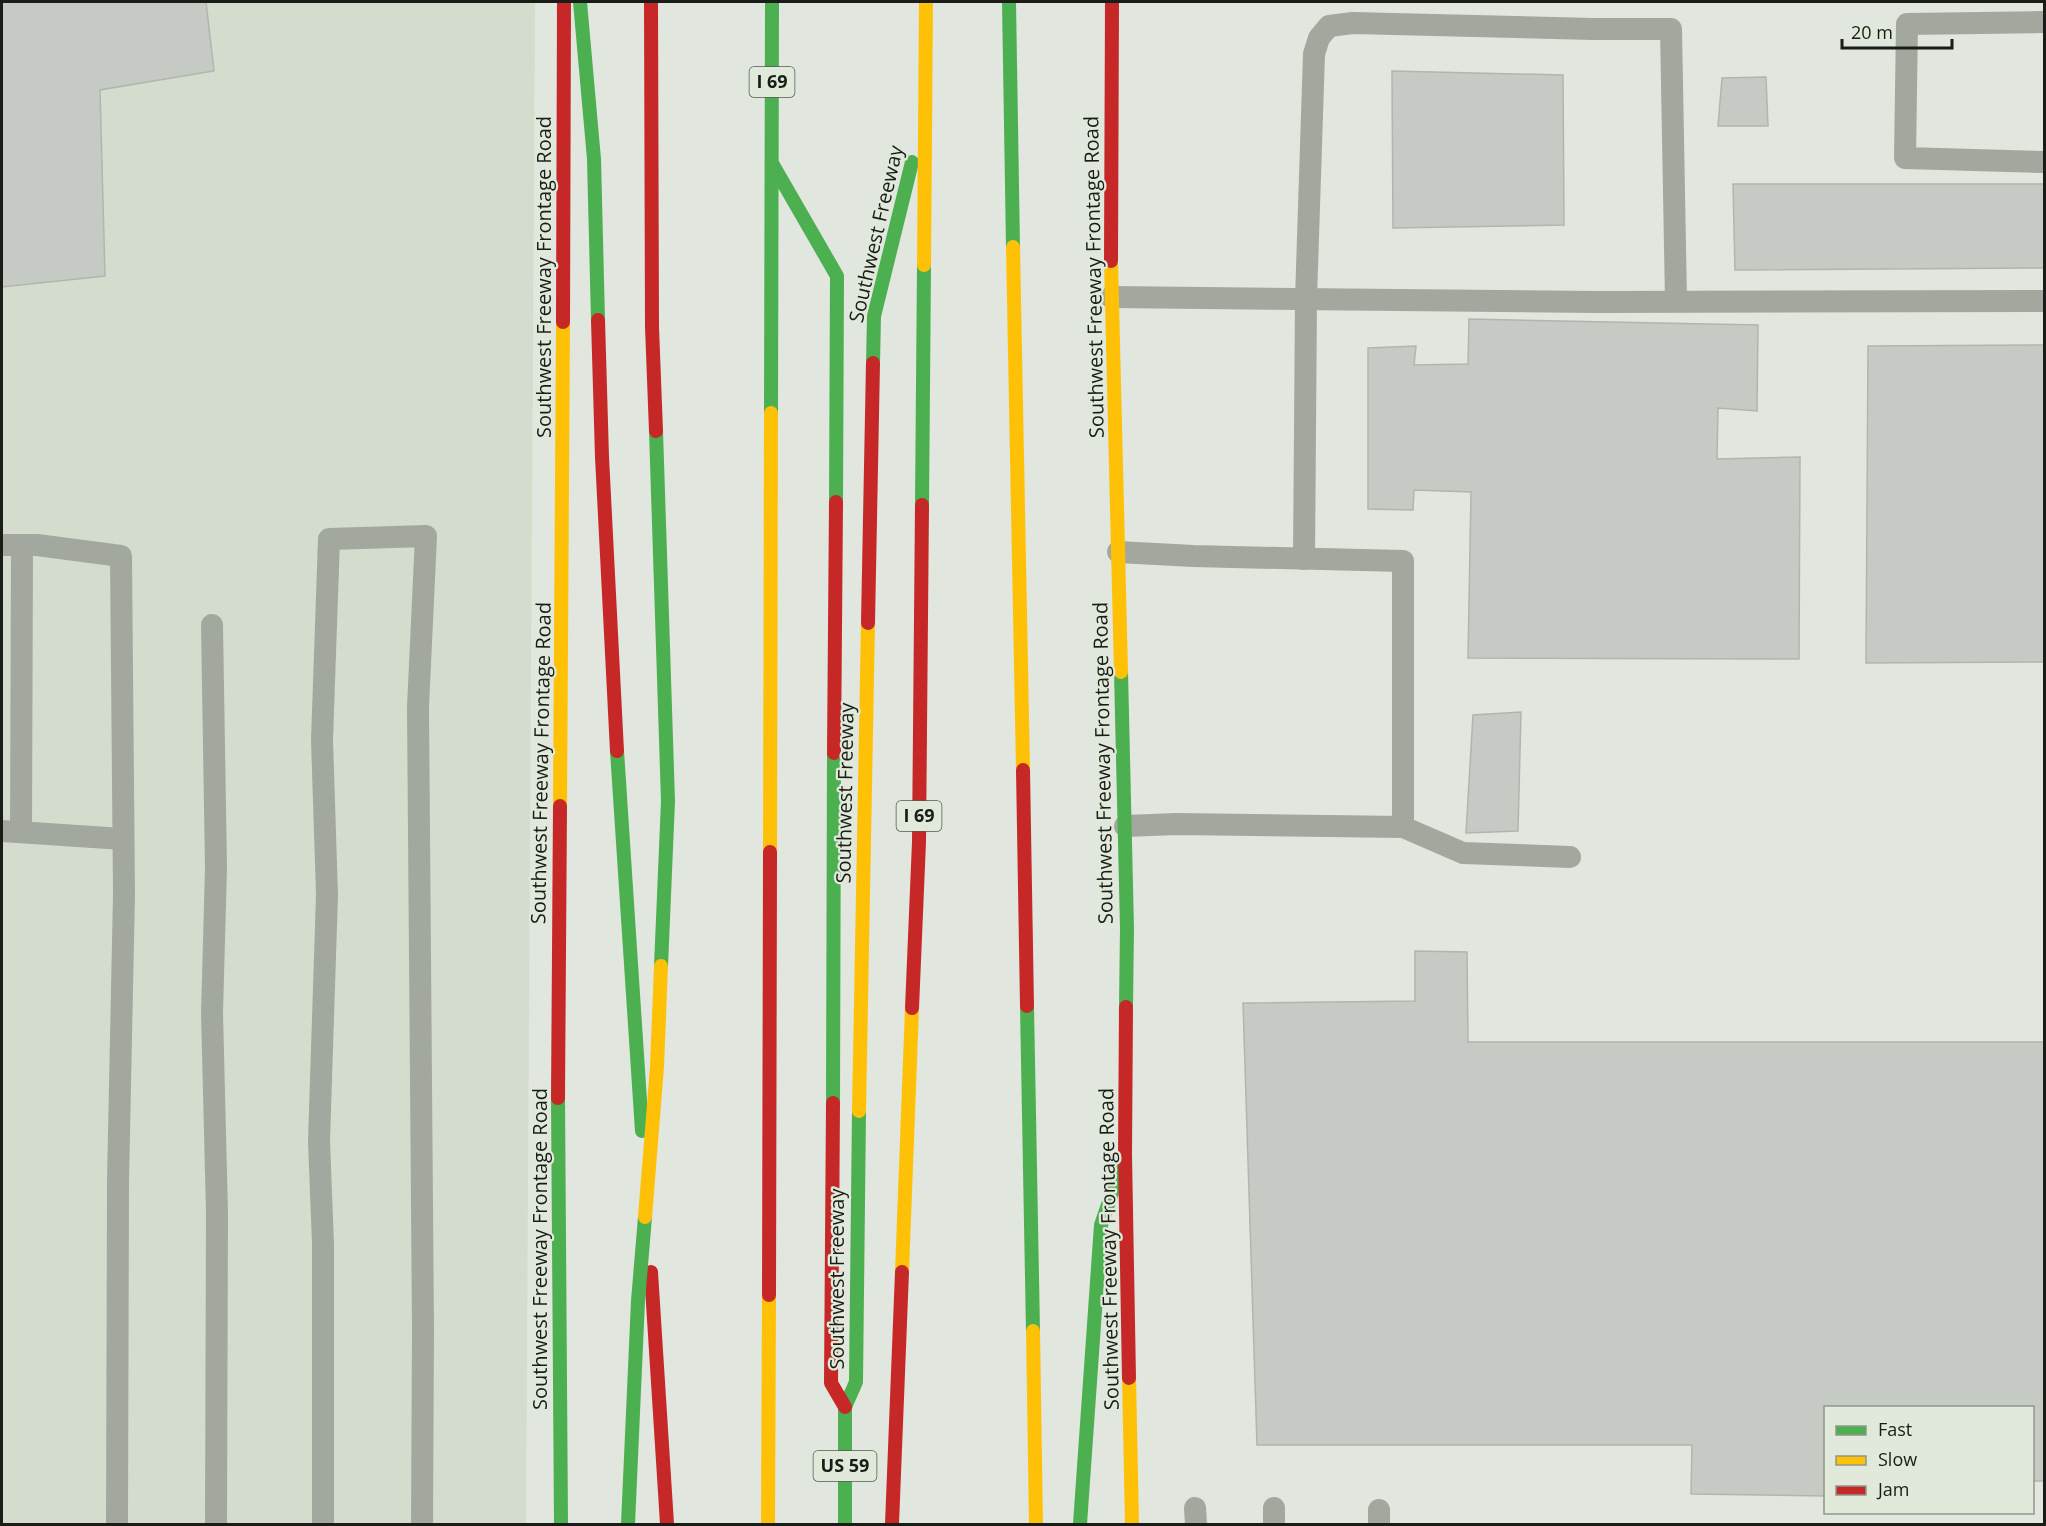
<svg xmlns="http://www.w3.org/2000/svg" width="2046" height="1526" viewBox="0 0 2046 1526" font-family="'Open Sans',sans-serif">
<rect width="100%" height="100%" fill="#e1e6de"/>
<!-- built -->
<polygon fill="#d4ddcd" points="2,2 535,2 526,1524 2,1524"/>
<!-- building -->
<g fill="#c6cac4" stroke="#b2b5af" stroke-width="1.5">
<polygon points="2,2 206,2 214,71 100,90 105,276 2,287"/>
<polygon points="1392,71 1563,75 1564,225 1393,228"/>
<polygon points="1766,77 1768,126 1718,126 1722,78"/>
<polygon points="1733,184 2044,184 2044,268 1735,270"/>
<polygon points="1469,319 1758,325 1757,411 1718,408 1717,459 1800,457 1799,659 1468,658 1471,492 1414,490 1413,510 1368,509 1368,348 1416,346 1414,365 1468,364"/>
<polygon points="2044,345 2044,662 1866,663 1868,346"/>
<polygon points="1521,712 1518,831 1466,833 1473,715"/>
<polygon points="1415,951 1467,952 1468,1042 2044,1042 2044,1481 2032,1481 2032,1408 1826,1408 1826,1496 1691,1494 1692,1445 1257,1445 1243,1003 1415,1001"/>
</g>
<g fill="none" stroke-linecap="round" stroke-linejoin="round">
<!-- lane -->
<g stroke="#a2a89e" stroke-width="22">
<polyline points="2044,22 1907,24 1905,158 2044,162"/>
<polyline points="1111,297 1598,302 2044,301"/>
<polyline points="2,545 37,545 121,556 124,894 118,1181 117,1524"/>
<polyline points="1118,552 1193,556 1403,561 1403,827"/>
<polyline points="1304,559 1306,299 1314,54 1319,38 1329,26 1353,23 1592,29 1671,29 1676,301"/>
<polyline points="212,625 216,868 212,1013 217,1213 216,1524"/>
<polyline points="1125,826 1177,824 1403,827 1463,853 1570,857"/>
<polyline points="2,831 123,839"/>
<polyline points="21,832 22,545"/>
<polyline points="1195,1508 1196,1524"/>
<polyline points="323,1524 323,1244 319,1141 327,895 322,740 329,539 426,536 418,707 423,1330 422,1524"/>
<polyline points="1274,1524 1274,1508"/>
<polyline points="1379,1524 1379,1510"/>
</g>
<!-- fast -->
<g stroke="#4caf50" stroke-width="14">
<polyline points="580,2 594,159 598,320"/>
<polyline points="1009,2 1013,247"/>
<polyline points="773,165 837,276 836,502"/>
<polyline points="873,363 874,316 912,162"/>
<polyline points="771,413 772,2"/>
<polyline points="656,431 668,801"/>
<polyline points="922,505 924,265"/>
<polyline points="1121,672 1127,928 1126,1007"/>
<polyline points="617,751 642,1131"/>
<polyline points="1027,1006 1033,1331"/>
<polyline points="558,1098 561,1524"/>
<polyline points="833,1103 834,753"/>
<polyline points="845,1524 845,1407 856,1382 859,1111"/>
<polyline points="1080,1524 1101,1225 1125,1155"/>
</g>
<!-- slow -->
<g stroke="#ffc107" stroke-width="14">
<polyline points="1013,247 1023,770"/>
<polyline points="1111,261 1121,672"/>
<polyline points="924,265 926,2"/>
<polyline points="560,806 563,322"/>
<polyline points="770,852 771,413"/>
<polyline points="859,1111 868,623"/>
<polyline points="902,1272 912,1008"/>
<polyline points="1033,1331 1036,1524"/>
<polyline points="1129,1378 1132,1524"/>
<polyline points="768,1524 769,1295"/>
</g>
<!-- jam -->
<g stroke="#c62828" stroke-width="14">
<polyline points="651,2 652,327 656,431"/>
<polyline points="1111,261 1112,2"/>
<polyline points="598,320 602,457 617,751"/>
<polyline points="563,322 564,2"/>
<polyline points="868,623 873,363"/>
<polyline points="834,753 836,502"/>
<polyline points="1023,770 1027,1006"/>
<polyline points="1126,1007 1125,1155 1129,1378"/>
<polyline points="912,1008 919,842 922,505"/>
<polyline points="558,1098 560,806"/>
<polyline points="833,1103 831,1383 845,1407"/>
<polyline points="651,1272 667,1524"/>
<polyline points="769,1295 770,852"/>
<polyline points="892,1524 902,1272"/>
</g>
<!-- fast-bridge -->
<g stroke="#4caf50" stroke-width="14">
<polyline points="661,966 668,801"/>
<polyline points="628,1524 638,1301 645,1217"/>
</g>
<!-- slow-bridge -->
<polyline stroke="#ffc107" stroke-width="14" points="645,1217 657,1067 661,966"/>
</g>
<g text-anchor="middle" stroke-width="4.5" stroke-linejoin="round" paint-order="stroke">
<!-- shield labels -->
<g fill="#e0e9da" stroke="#555a52" stroke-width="1.5">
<rect x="749.5" y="67" width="45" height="30" rx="4.5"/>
<rect x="896.5" y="801" width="45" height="30" rx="4.5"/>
<rect x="813.5" y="1451" width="63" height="30" rx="4.5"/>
</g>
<g font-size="18" font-weight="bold" fill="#191c17">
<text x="772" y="88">I 69</text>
<text x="919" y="822">I 69</text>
<text x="845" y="1472">US 59</text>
</g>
<!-- street labels -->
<g font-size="20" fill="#191c17" stroke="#e0e9da">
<text transform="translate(876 234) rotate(-77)" y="7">Southwest Freeway</text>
<text transform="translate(544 277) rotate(-90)" y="7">Southwest Freeway Frontage Road</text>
<text transform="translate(1094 277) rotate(-91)" y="7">Southwest Freeway Frontage Road</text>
<text transform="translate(541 763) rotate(-89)" y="7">Southwest Freeway Frontage Road</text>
<text transform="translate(1103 763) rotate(-91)" y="7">Southwest Freeway Frontage Road</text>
<text transform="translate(845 793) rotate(-89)" y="7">Southwest Freeway</text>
<text transform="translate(540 1249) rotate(-90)" y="7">Southwest Freeway Frontage Road</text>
<text transform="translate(1109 1249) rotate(-91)" y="7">Southwest Freeway Frontage Road</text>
<text transform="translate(837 1279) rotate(-90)" y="7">Southwest Freeway</text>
</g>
</g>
<!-- border -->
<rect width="2046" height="1526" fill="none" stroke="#191c17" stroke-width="6"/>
<!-- legend -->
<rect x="1824" y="1406" width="210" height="108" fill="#e0e9da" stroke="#90978c" stroke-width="1.5"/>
<rect x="1836" y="1426" width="30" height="9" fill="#4caf50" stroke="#90978c" stroke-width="1.5"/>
<text x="1878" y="1436" font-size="18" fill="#191c17">Fast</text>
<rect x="1836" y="1456" width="30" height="9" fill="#ffc107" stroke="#90978c" stroke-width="1.5"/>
<text x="1878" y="1466" font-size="18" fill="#191c17">Slow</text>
<rect x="1836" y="1486" width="30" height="9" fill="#c62828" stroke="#90978c" stroke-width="1.5"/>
<text x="1878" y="1496" font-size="18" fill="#191c17">Jam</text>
<!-- scale -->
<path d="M1842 39v9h110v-9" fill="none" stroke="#191c17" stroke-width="3"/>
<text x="1851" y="39" font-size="18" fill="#191c17" stroke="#e0e9da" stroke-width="4.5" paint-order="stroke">20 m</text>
</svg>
